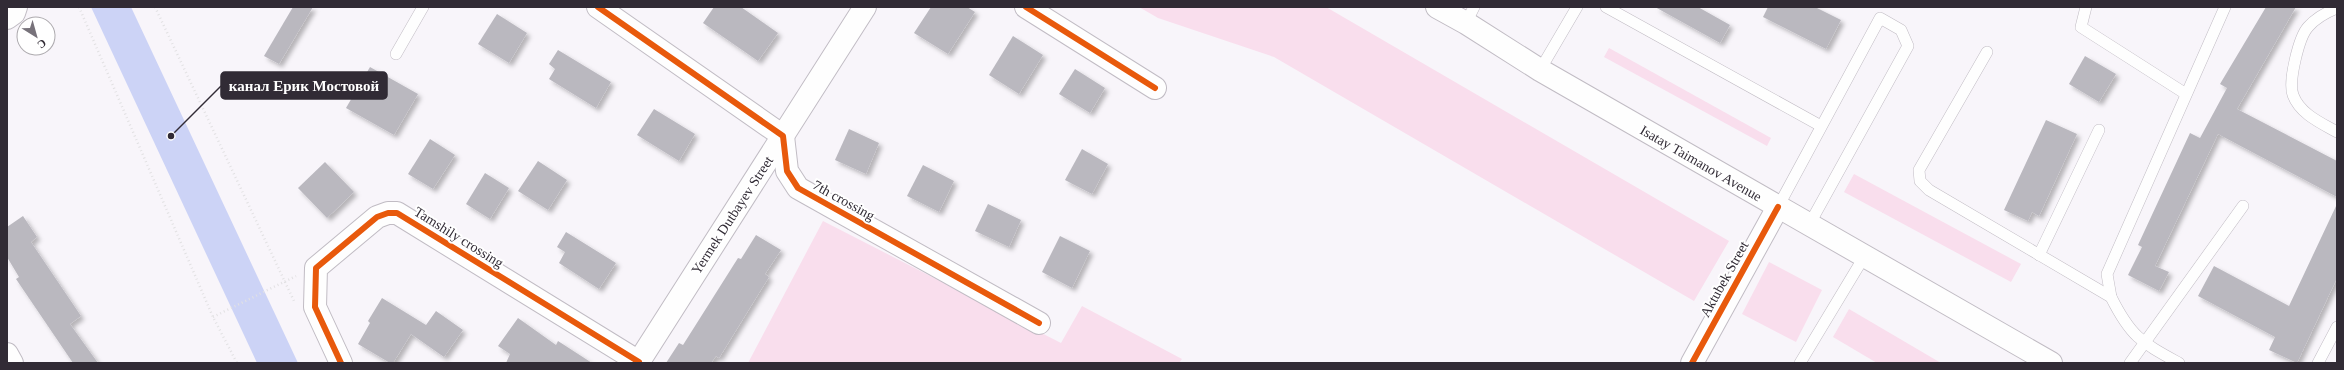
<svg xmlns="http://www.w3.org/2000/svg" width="2344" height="370" viewBox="0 0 2344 370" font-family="Georgia,serif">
<defs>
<filter id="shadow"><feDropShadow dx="3.5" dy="3.5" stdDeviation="2" flood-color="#0004"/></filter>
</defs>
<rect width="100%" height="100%" fill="#f8f5fa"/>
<!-- green -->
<g fill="#f9deed">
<polygon points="1139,7 1326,7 1729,241 1694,301 1274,57 1158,18"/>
<polygon points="1609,48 1771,138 1767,146 1604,57"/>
<polygon points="1854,174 2021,264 2011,282 1844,192"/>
<polygon points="823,221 1061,343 1082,306 1182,359 1179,363 748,363"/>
<polygon points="1769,262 1822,290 1796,342 1742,314"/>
<polygon points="1849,309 1941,363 1877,363 1833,337"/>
</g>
<!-- water -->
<polygon fill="#ccd3f6" points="91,7 131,7 298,363 257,363"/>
<!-- building -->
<g fill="#bab8bf" filter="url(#shadow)">
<polygon points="293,7 313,7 279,64 264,56"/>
<polygon points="714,7 741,7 778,33 758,61 703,23"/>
<polygon points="931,7 967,7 975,12 948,54 914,33"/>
<polygon points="1655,7 1698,7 1730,25 1720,43"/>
<polygon points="1768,7 1815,7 1841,20 1826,49 1763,17"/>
<polygon points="2266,7 2296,7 2237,109 2337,161 2337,197 2218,134 2155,266 2169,272 2159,291 2128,275 2142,247 2138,245 2190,133 2200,138 2227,88 2220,84"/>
<polygon points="497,14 527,33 509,63 478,44"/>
<polygon points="1013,36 1043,55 1019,94 989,75"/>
<polygon points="558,50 611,82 596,108 549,79 555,69 549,64"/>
<polygon points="2085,56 2116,74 2099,102 2069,84"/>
<polygon points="370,67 418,94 394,135 346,108"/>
<polygon points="1075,69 1105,88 1090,113 1059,94"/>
<polygon points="654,109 695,134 679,161 637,135"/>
<polygon points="2046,120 2077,134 2039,216 2032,212 2028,221 2004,210"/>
<polygon points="849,129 879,143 866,174 835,160"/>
<polygon points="430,139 455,155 433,189 408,174"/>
<polygon points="1082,149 1108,164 1092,194 1065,180"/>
<polygon points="538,161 567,180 548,210 518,191"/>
<polygon points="325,162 354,192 327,218 298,188"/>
<polygon points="923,165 954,181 939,212 907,196"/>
<polygon points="485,173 509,188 490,219 466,204"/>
<polygon points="988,204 1021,220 1009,247 975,231"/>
<polygon points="2337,204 2337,278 2297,363 2269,350 2275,337 2198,296 2214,266 2289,306"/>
<polygon points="23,216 37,237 31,242 81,316 70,324 98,363 73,363 16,279 19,277 7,257 7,227"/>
<polygon points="566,232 616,263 599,289 559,263 565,252 557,247"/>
<polygon points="756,235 781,250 765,274 769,277 719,358 716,356 711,363 666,363 679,343 683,345 738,258 741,259"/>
<polygon points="1060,236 1090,251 1072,288 1042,272"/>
<polygon points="382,298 426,325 436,311 463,330 444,357 411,334 393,363 390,363 358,344 370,323 368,321"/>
<polygon points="518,318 556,345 558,341 592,363 506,363 510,354 498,346"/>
</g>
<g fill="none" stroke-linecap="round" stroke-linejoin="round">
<defs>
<g id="service">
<polyline points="1606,7 1821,126"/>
<polyline points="2086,7 2081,27 2186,94"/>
<path d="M2337 8C2327 12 2315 19 2308 27 2299 37 2288 81 2293 95 2300 114 2321 123 2337 132"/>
<polyline points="1466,23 1474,7"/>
<path d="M1987 52 1919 170 1920 181 1929 190 2111 297C2131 337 2141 342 2179 363"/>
<polyline points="396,54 423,7"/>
<polyline points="1540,70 1577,7"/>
<polyline points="1778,207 1880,18 1901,30 1908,46 1809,225"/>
<polyline points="2039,255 2099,130"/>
<polyline points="2111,297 2107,274 2225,7"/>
<polyline points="1800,363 1864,257"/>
<polyline points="2130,363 2243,206"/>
<polyline points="2318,363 2337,327"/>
</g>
<g id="minor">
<polyline points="598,7 783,136 787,171 798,188 1039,323"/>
<polyline points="1026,7 1155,88"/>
<polyline points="7,18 14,13 16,7"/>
<polyline points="7,354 12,363"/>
<polyline points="341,363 315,307 316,268 377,217 388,213 397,213 639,362"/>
<polyline points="638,363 865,7"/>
<polyline points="1692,363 1778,207"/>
</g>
<polyline id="primary" points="1437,7 1466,23 1540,70 2051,363"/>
</defs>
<!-- service casing -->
<use href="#service" stroke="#c1bcc4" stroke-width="12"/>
<!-- minor casing -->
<use href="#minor" stroke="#c1bcc4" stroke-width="24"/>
<!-- primary casing -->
<use href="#primary" stroke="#c1bcc4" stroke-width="24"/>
<!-- path -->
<g stroke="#e2e1e3" stroke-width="2.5" stroke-dasharray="1 3" stroke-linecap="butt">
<polyline points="79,7 213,317 237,363"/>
<polyline points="155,7 294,301"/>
<polyline points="213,317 296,276"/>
</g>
<!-- service -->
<use href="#service" stroke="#fefefe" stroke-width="11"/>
<!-- minor -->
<use href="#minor" stroke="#fefefe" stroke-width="22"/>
<!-- primary -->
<use href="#primary" stroke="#fefefe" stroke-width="22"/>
<defs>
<g id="cycleway">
<polyline points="598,7 783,136 787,171 798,188 1039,323"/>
<polyline points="1026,7 1155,88"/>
<polyline points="341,363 315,307 316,268 377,217 388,213 397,213 639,362"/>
<polyline points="1692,363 1778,207"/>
</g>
</defs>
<!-- cycleway casing -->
<use href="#cycleway" stroke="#fff" stroke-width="8"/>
<!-- cycleway -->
<use href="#cycleway" stroke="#e8590c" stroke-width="6"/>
</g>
<g text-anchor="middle" stroke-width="4" stroke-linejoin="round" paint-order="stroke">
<!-- street labels -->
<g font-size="14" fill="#312b35" stroke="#fff">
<text transform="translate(1701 163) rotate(30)" y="5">Isatay Taimanov Avenue</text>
<text transform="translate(844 200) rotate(29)" y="5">7th crossing</text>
<text transform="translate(732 215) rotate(-57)" y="5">Yermek Dutbayev Street</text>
<text transform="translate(459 237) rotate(32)" y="5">Tamshily crossing</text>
<text transform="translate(1724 279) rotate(-61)" y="5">Aktubek Street</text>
</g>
</g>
<!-- callouts -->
<path fill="none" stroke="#312b35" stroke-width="1.5" d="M171 136L221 86"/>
<circle fill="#312b35" stroke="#fff" stroke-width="1.5" cx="171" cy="136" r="4"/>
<rect fill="#312b35" stroke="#312b35" stroke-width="1.5" x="221" y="72" width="166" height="27" rx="4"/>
<g font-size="15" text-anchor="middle" font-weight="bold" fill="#fff">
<text x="304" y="91">канал Ерик Мостовой</text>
</g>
<!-- border -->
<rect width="2344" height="370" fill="none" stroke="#312b35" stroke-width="16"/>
<!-- north arrow -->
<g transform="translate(36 36) rotate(143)"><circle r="19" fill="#ffffff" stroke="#adaaae"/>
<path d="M0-3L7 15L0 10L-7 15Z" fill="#77727a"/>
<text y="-6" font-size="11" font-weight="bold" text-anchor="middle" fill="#312b35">С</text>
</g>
</svg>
